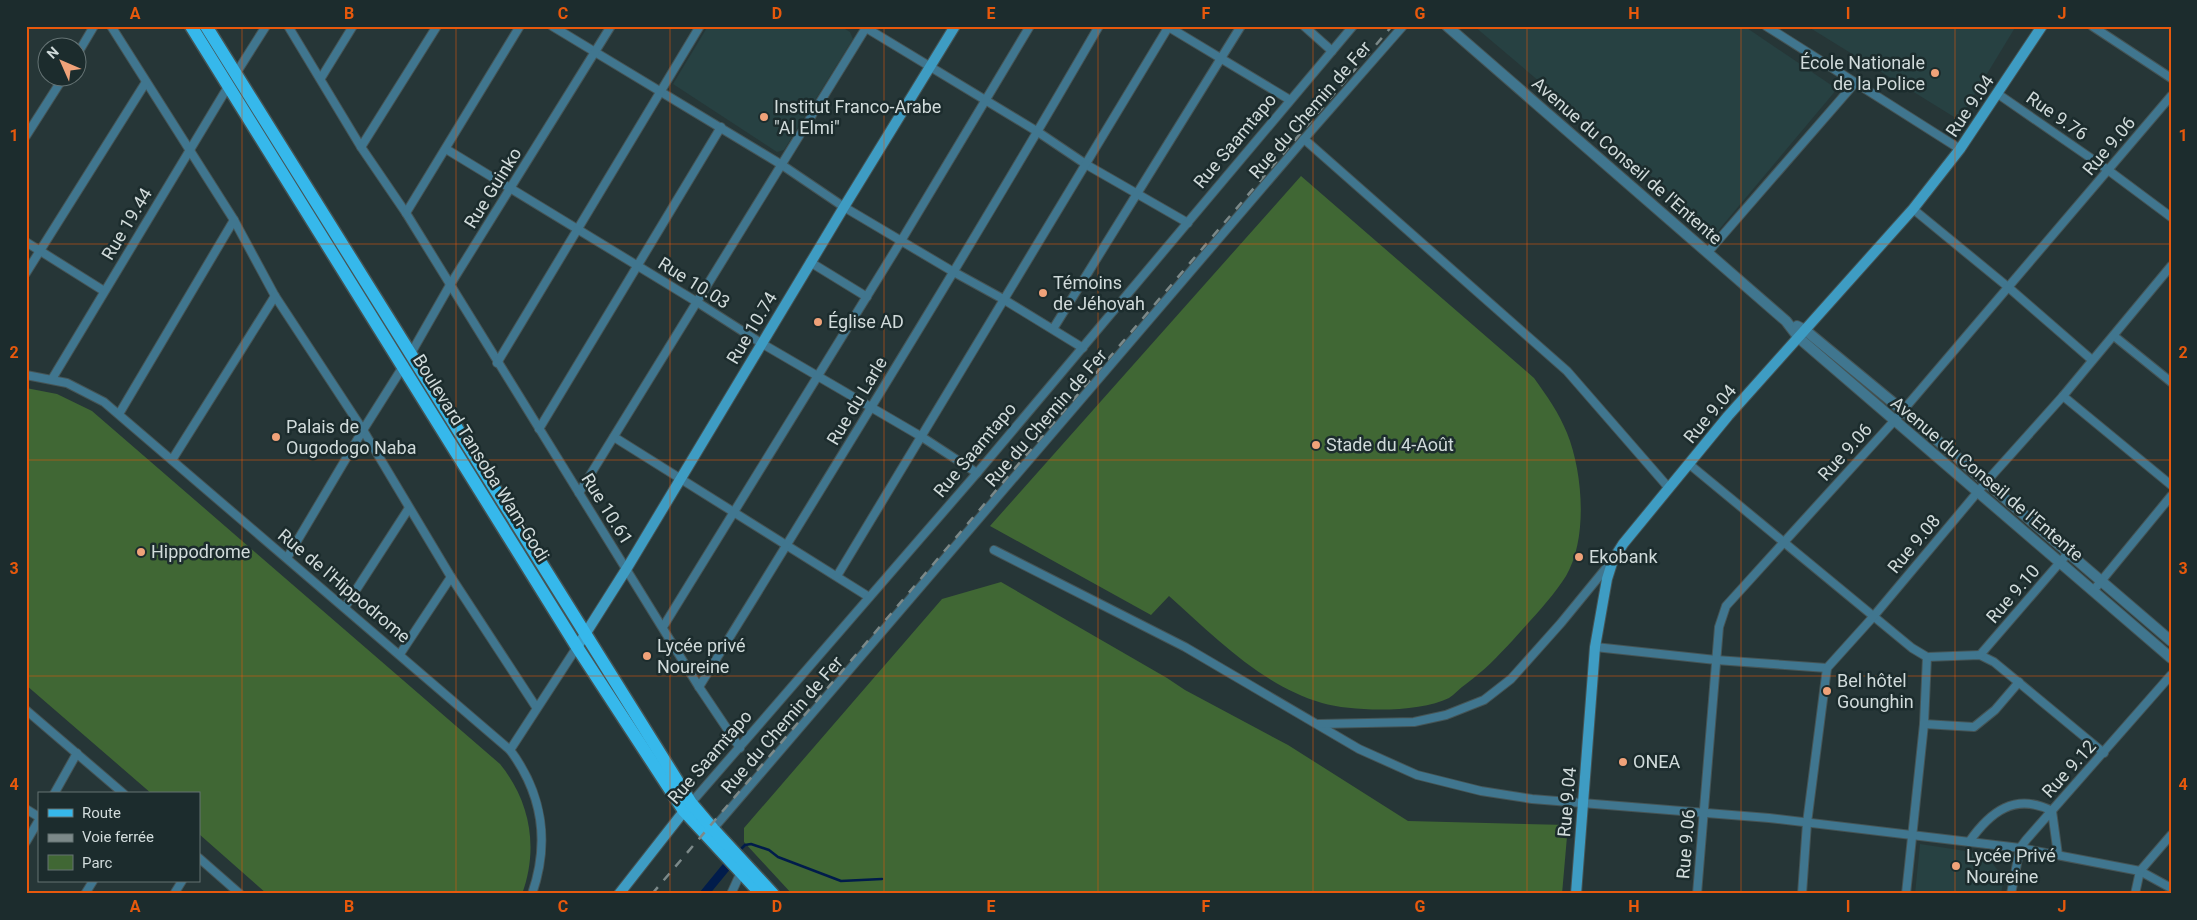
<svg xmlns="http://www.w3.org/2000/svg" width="2197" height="920" viewBox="0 0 2197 920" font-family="Roboto,sans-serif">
<rect width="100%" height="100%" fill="#263637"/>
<!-- built -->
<g fill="#274142">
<polygon points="708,26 840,26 850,32 853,39 784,150 777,152 673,84"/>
<polygon points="1474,26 1744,26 1837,89 1717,232"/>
<polygon points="1807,26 2016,26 1959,120"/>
<polygon points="1920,844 1985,854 2004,878 2001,894 1915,894"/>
</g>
<!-- green -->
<g fill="#406734">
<path d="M1301 176 1534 378C1547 396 1559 413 1567 433 1583 472 1588 539 1566 576 1553 597 1529 622 1513 640 1497 657 1485 670 1466 684 1460 688 1455 694 1449 698 1419 713 1354 712 1322 703 1261 685 1215 637 1169 596L1151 615 990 526Z"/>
<path d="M26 388 57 394 92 411 500 764C530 801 539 848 522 894H267L199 834V794H152L26 685Z"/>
<polygon points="1001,582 1167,678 1185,690 1288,745 1408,821 1568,825 1562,894 792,894 744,842 744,828 942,599"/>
</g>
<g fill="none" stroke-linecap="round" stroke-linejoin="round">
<!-- stream -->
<polyline stroke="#011c4b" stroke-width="2.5" points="741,849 745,845 751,844 769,850 778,857 841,881 882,879"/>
<!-- canal -->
<polyline stroke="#011c4b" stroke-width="9" points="704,894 727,866"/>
<defs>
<g id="minor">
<polyline points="111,26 234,220 275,296 363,430 451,577 536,707"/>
<polyline points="288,26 361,147 406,213 699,687 740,748"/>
<polyline points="552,26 782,165 844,207 952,271 1003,299 1083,348"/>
<polyline points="863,26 1038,132 1087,165 1188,223"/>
<polyline points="1167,26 1290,100"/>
<polyline points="1304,26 1332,51"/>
<polyline points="1766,26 1960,149"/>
<polyline points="2092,26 2171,78"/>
<polyline points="78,53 94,26"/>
<polyline points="235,75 266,26"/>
<polyline points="321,78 353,26"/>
<polyline points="1998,94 2108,170 2171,217"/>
<polyline points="26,136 63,78"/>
<polyline points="1304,139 1567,371 1668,487"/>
<polyline points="361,147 437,26"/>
<polyline points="446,149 697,302 761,343 922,437 977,473"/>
<polyline points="1913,209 2008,287 2092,360"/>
<polyline points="406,213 520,26"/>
<polyline points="26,242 104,291"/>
<polyline points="1708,252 1855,83"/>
<polyline points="810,262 867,297"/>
<polyline points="26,273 146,82"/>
<polyline points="1053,329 1241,26"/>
<polyline points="2114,336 2171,382"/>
<polyline points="410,355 450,285 611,26"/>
<polyline points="497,363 700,26"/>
<path d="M26 375 67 383 104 402 510 750C542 793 550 842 532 894"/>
<polyline points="52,379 229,85"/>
<polyline points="2063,396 2171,485"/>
<polyline points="119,414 234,220"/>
<polyline points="539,429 721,127"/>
<polyline points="614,437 869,597"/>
<polyline points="172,460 275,296"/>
<polyline points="1689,464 1912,648 1927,657 1980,655 1994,662 2104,753"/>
<polyline points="579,493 867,26"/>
<polyline points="994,550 1185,647 1359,749 1417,775 1481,791 1532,799 1769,818 2020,848 2140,871 2171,888"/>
<polyline points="287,558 363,430 404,365"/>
<polyline points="837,576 1169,26"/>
<polyline points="2093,591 2171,496"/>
<polyline points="345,607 409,508"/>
<polyline points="663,627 901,241 1030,26"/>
<polyline points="1595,647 1716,660 1827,668"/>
<polyline points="400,654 451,577"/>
<polyline points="1980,655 2068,553"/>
<path d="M699 687C834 468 970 249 1099 26"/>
<polyline points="26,710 124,794"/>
<polyline points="1318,724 1414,722 1446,715 1484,700 1511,679 1561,623 1611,562"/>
<polyline points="1924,724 1974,727 1995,710 2019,682"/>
<polyline points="510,750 577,647"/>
<polyline points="54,794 77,753"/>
<polyline points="691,803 977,473 1353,26"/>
<polyline points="26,809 39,817"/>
<polyline points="713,829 1304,139 1403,26"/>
<polyline points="26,842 39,820"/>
<path d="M1969 842C1990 812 2015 792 2052 811L2058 855"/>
<polyline points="199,858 240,894"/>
<polyline points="85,894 93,881"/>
<polyline points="174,894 182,881"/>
<polyline points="731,894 741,872"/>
<polyline points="1697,894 1719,627 1726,606 1894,421 2171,96"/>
<polyline points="1802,894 1807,823 1827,668 1873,617 1986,482 2063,396 2171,266"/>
<polyline points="1906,894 1924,724 1927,657"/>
<polyline points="2011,894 2020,848 2026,840 2171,675"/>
<polyline points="2135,894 2140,871 2171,835"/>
</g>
<g id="tertiary">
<polyline points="1447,26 1786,321 1799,338 2171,658"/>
<polyline points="1797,326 1805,330 1902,410 2171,641"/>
</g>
<g id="secondary">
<polyline points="577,647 627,568 844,207 955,26"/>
<polyline points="619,894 688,806"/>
<polyline points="1576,894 1595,647 1607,579 1613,560 1623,544 1728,416 1913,209 1960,149 2042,26"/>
</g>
<g id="primary">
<polyline points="191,26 577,647 684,811 761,894"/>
<polyline points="206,26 691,803 713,829 773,894"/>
</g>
</defs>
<!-- minor casing -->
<use href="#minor" stroke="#455455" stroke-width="10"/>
<!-- tertiary casing -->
<use href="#tertiary" stroke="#455455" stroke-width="12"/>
<!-- secondary casing -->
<use href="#secondary" stroke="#455455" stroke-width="12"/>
<!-- primary casing -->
<use href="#primary" stroke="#455455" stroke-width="15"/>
<!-- minor -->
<use href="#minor" stroke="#40768f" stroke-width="8"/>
<!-- tertiary -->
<use href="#tertiary" stroke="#40768f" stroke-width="10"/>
<!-- secondary -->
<use href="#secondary" stroke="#3e9cc3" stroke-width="10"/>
<!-- primary -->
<use href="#primary" stroke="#36b8eb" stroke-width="12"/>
<!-- rail -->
<polyline stroke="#7c8989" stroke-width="2.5" stroke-dasharray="9 9" stroke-linecap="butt" points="652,894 1392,26"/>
</g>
<!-- grid -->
<path fill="none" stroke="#e8590c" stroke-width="1" stroke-opacity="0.55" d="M242 26V894M456 26V894M670 26V894M884 26V894M1098 26V894M1313 26V894M1527 26V894M1741 26V894M1955 26V894M26 244H2171M26 460H2171M26 676H2171"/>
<!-- markers -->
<g fill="#f0a279" stroke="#1c2c2d" stroke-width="2">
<circle cx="1935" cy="73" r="5"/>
<circle cx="764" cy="117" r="5"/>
<circle cx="1043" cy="293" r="5"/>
<circle cx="818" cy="322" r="5"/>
<circle cx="276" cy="437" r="5"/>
<circle cx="1316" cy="445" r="5"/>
<circle cx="141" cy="552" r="5"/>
<circle cx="1579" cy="557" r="5"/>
<circle cx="647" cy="656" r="5"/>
<circle cx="1827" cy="691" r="5"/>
<circle cx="1623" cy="762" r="5"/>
<circle cx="1956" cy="866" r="5"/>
</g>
<g text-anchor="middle" stroke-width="5" stroke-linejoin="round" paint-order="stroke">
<!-- poi labels -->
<g font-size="18" fill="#d1dbdb" stroke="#1c2c2d" text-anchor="start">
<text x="1925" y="69" text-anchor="end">École Nationale<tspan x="1925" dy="21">de la Police</tspan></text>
<text x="774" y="113">Institut Franco-Arabe<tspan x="774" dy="21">"Al Elmi"</tspan></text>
<text x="1053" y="289">Témoins<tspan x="1053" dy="21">de Jéhovah</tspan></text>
<text x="828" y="328">Église AD</text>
<text x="286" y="433">Palais de<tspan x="286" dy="21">Ougodogo Naba</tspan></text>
<text x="1326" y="451">Stade du 4-Août</text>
<text x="151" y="558">Hippodrome</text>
<text x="1589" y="563">Ekobank</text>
<text x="657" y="652">Lycée privé<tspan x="657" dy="21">Noureine</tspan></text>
<text x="1837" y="687">Bel hôtel<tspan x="1837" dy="21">Gounghin</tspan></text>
<text x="1633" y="768">ONEA</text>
<text x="1966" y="862">Lycée Privé<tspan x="1966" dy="21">Noureine</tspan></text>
</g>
<!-- street labels -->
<g font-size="18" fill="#d1dbdb" stroke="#1c2c2d">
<text transform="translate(1970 106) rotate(-56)" y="6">Rue 9.04</text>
<text transform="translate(1310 110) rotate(-49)" y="6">Rue du Chemin de Fer</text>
<text transform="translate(2057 116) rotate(35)" y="6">Rue 9.76</text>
<text transform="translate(1235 141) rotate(-50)" y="6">Rue Saamtapo</text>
<text transform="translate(2109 146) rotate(-50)" y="6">Rue 9.06</text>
<text transform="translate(1627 161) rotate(41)" y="6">Avenue du Conseil de l'Entente</text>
<text transform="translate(493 188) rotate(-58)" y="6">Rue Guinko</text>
<text transform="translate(127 224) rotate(-59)" y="6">Rue 19.44</text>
<text transform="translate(694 283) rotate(32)" y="6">Rue 10.03</text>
<text transform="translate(752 328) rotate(-59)" y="6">Rue 10.74</text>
<text transform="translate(857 401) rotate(-59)" y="6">Rue du Larle</text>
<text transform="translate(1710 414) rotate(-50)" y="6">Rue 9.04</text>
<text transform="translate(1046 418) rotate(-49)" y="6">Rue du Chemin de Fer</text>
<text transform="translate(975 450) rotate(-50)" y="6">Rue Saamtapo</text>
<text transform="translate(1845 452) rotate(-48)" y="6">Rue 9.06</text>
<text transform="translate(481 458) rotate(58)" y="6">Boulevard Tansoba Wam-Godi</text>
<text transform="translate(1987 479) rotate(40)" y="6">Avenue du Conseil de l'Entente</text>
<text transform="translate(607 509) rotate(58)" y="6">Rue 10.61</text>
<text transform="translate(1914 544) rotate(-50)" y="6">Rue 9.08</text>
<text transform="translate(344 586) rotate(40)" y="6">Rue de l'Hippodrome</text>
<text transform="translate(2013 594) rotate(-49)" y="6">Rue 9.10</text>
<text transform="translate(782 725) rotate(-49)" y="6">Rue du Chemin de Fer</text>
<text transform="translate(710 757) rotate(-49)" y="6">Rue Saamtapo</text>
<text transform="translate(2069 769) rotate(-48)" y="6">Rue 9.12</text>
<text transform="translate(1567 802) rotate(-85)" y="6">Rue 9.04</text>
<text transform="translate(1686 844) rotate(-85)" y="6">Rue 9.06</text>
</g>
</g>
<!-- border -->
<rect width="2197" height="920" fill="none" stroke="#1c2c2d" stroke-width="55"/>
<!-- legend -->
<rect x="38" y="792" width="162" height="90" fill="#1c2c2d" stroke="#647273"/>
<rect x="48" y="809" width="25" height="8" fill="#36b8eb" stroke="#647273"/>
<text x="82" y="818" font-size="15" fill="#d1dbdb">Route</text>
<rect x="48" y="834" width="25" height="8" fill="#7c8989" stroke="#647273"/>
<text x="82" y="842" font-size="15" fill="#d1dbdb">Voie ferrée</text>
<rect x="48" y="855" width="25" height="15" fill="#406734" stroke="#647273"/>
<text x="82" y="868" font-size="15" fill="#d1dbdb">Parc</text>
<!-- north arrow -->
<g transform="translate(62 62) rotate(315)"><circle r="24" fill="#1c2c2d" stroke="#647273"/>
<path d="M0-4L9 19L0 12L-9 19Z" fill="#f0a279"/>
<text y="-8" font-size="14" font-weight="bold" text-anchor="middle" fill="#d1dbdb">N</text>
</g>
<rect x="28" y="28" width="2142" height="864" fill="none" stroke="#e8590c" stroke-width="2"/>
<g font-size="16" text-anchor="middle" font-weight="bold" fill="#e8590c">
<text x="135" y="19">A</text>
<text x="349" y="19">B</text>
<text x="563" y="19">C</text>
<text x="777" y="19">D</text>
<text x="991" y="19">E</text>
<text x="1206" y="19">F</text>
<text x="1420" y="19">G</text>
<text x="1634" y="19">H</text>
<text x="1848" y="19">I</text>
<text x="2062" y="19">J</text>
<text x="14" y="141">1</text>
<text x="2183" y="141">1</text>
<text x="14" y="358">2</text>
<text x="2183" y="358">2</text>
<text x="14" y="574">3</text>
<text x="2183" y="574">3</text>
<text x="14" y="790">4</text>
<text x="2183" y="790">4</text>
<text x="135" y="912">A</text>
<text x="349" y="912">B</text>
<text x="563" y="912">C</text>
<text x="777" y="912">D</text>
<text x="991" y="912">E</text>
<text x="1206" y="912">F</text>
<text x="1420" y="912">G</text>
<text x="1634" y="912">H</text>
<text x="1848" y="912">I</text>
<text x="2062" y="912">J</text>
</g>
</svg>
